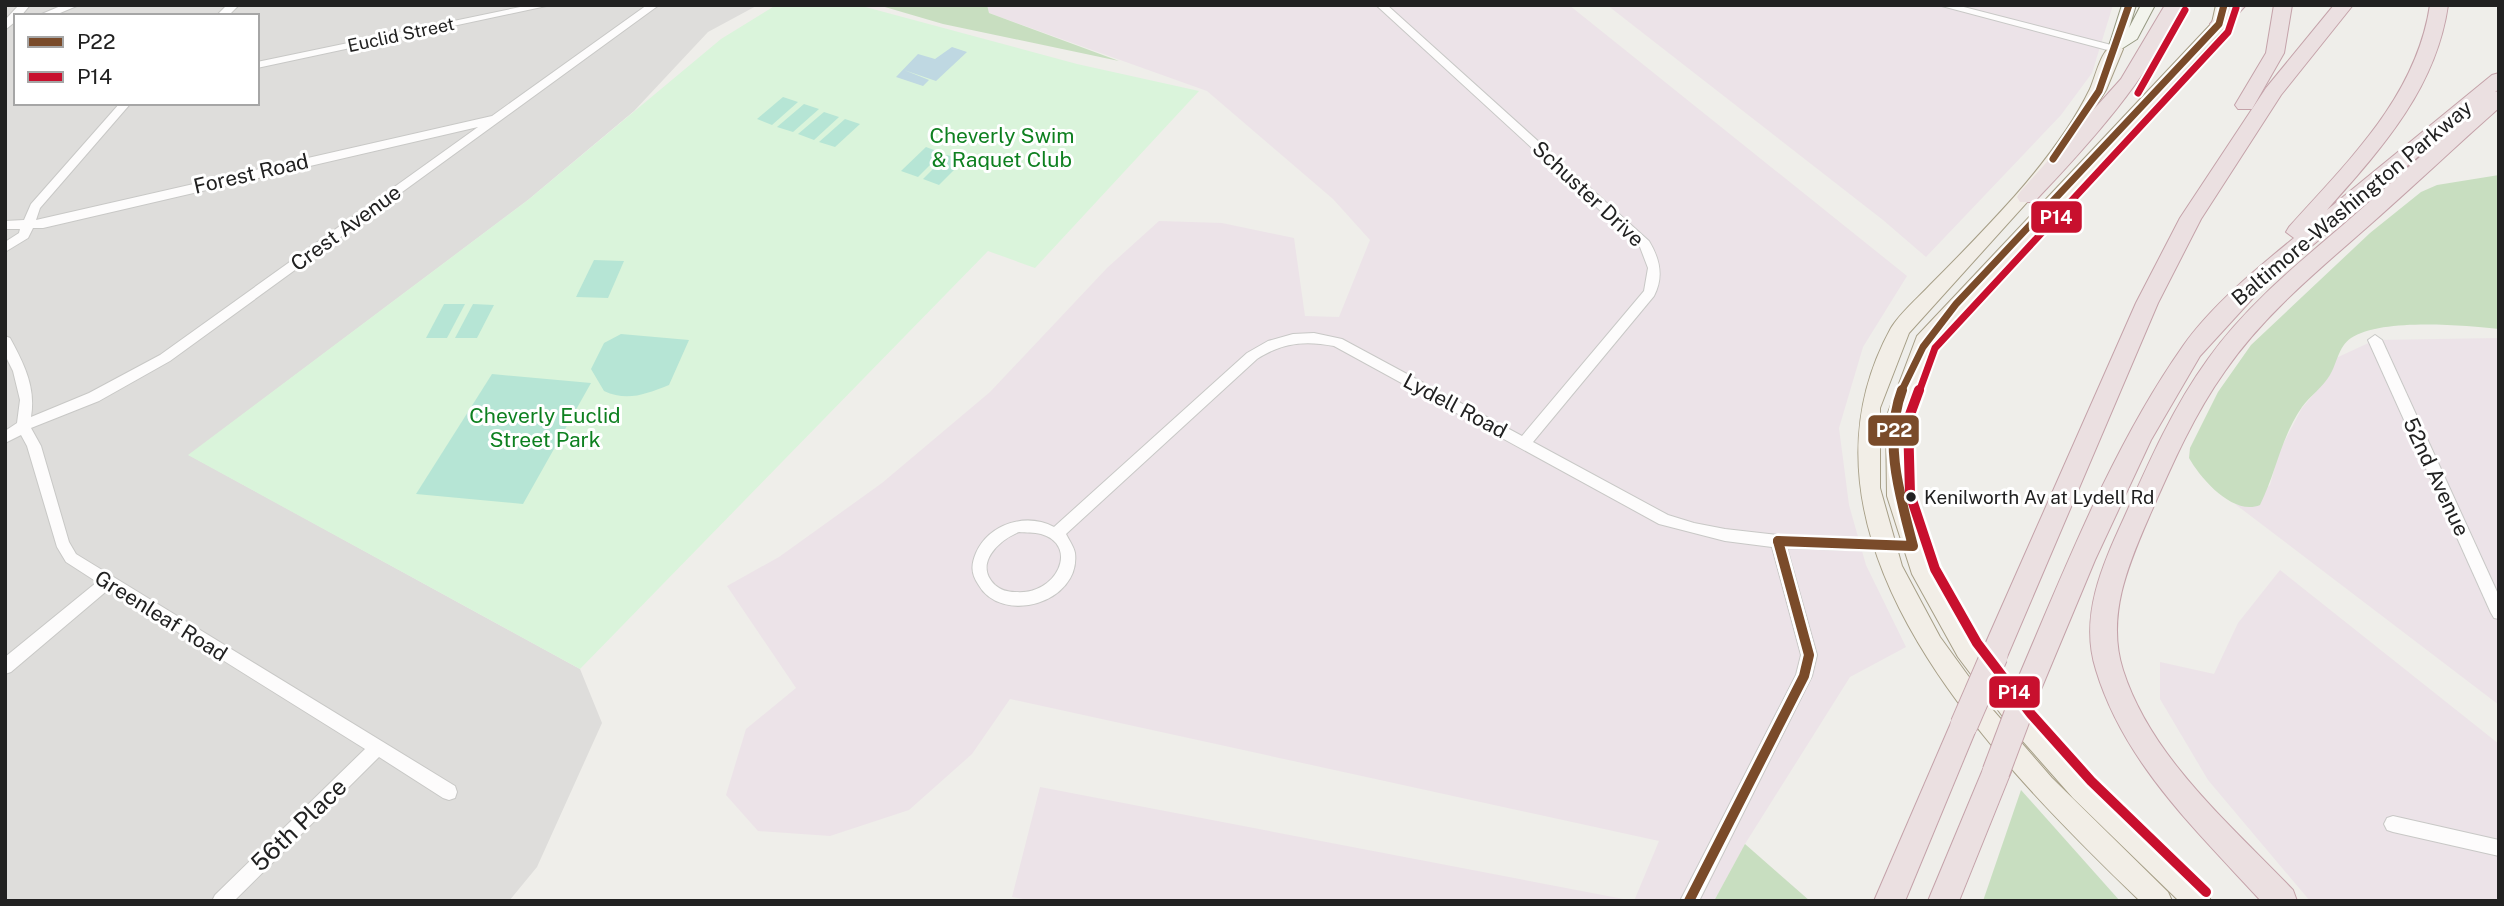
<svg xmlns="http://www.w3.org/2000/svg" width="2504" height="906" viewBox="0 0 2504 906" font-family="'Public Sans',sans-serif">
<rect width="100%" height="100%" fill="#efeeea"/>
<!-- residential -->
<path fill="#dedddb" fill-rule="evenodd" d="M5 5H758L708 32 634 111 528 200 189 455 580 669 602 723 537 867 509 901H5ZM16 16H257V103H16Z"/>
<!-- industrial -->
<g fill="#ece3e8">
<polygon points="987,5 1569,5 1907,276 1863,347 1839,428 1849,505 1866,565 1906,647 1850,677 1745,844 1714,901 1634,901 1659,841 1010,699 972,754 909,810 830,836 758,831 726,795 746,729 796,688 727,586 779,557 882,483 990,392 1107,268 1159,221 1222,223 1294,238 1305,316 1339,317 1370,240 1333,199 1207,91 989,13"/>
<polygon points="1607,5 2113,5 2092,73 2061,115 1926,257 1883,220"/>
<polygon points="2499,338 2499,705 2235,504 2247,507 2270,485 2279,452 2302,408 2330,375 2336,358 2375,340"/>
<polygon points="2280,570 2499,744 2499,901 2310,901 2208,780 2160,699 2160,662 2214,674 2238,623"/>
<polygon points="1040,787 1634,901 1034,901 1012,897"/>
</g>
<!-- forest -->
<g fill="#c8dec0">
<polygon points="878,5 987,5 989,13 1119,61 943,24"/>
<path d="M2499 175V329C2463 325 2381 318 2351 338 2338 347 2337 364 2330 375 2323 387 2310 396 2302 407 2281 437 2276 473 2260 505 2233 516 2201 479 2189 458L2190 448 2218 392 2251 345 2370 233 2421 192 2437 185Z"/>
<polygon points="2021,790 2120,901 1983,901"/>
<polygon points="1745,844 1810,901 1714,901"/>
</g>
<!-- park -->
<polygon fill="#daf4db" points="776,5 858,5 1077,64 1199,91 1035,268 988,251 580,669 188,455 528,200 721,39"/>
<!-- pitch -->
<g fill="#b6e5d5">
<polygon points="783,97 798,102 772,125 757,119"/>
<polygon points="804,104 819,109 793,132 777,127"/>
<polygon points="824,112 839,117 814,140 798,134"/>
<polygon points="845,119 860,124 835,147 819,142"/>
<polygon points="926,147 942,153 918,177 901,171"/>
<polygon points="947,155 964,160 939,185 923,179"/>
<polygon points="594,260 624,261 608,298 576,297"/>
<polygon points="444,304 465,304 447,338 426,338"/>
<polygon points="473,304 494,305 477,338 455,338"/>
<path d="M621 334 689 340 669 385C646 394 627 402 604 391L591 369 604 343Z"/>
<polygon points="492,374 591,383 523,504 416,494"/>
</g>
<!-- water -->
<polygon fill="#bfd8e2" points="952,47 967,52 936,81 904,70 929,80 923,86 896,77 918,54 935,59"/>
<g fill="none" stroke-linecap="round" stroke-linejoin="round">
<defs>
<g id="minor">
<polygon points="19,5 30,5 21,16 16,16 16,21 5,30 5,20"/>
<polygon points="63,5 79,5 53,16 37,16"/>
<polygon points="227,5 239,5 228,16 216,16"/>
<polygon points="530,5 551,5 257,68 257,62"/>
<path d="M647 5H659L170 361 99 401 31 428 41 446 69 542 76 554 455 786 457 792 455 798 449 800 443 798 379 757 234 901H212L215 895 365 749 109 589 11 672 5 674V657L97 582 66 562 57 547 27 446 21 435 5 443V431L17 423 20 400 13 371 5 355V336L10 338C24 364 36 387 31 417L89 393 160 355 478 127 43 228H33L28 238 5 252V242L19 233 20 229H5V221L24 220 31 204 120 103H131L40 208 36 220 492 116Z"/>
<path d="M1376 5H1387L1649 241C1660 259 1664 277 1654 296L1533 442 1668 515 1694 523 1725 529 1787 536 1913 540 1918 542 1920 546 1918 550 1913 552 1787 548 1817 655 1812 676 1699 901H1680L1796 675 1801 655 1772 547 1725 541 1659 524 1334 346C1304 340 1282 343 1257 359L1066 534C1069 540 1074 547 1075 553 1081 603 1001 626 978 584 971 573 971 565 976 553 989 524 1026 512 1054 527L1247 353 1268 341 1293 334 1314 333 1342 339 1522 436 1644 291 1648 268 1640 247ZM1019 532C1026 533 1034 532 1041 534 1080 545 1057 596 1015 592 1007 592 1001 590 995 585 973 564 999 540 1019 532Z"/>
<polygon points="1938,5 1956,5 2119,47 2120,49 2115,52"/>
<polygon points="2375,335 2382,340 2499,596 2499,619 2494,618 2491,613 2368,340"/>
<polygon points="2393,816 2499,840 2499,856 2393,832 2387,830 2384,824 2387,818"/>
</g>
<polygon id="secondary" points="2122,5 2136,5 2129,28 2141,5 2155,5 2137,39 2115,53 2108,49"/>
<g id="primary">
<polygon points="2216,5 2232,5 2225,27 1933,344 1906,418 1909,496 1934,572 1975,643 2030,715 2091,781 2207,892 2211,901 2179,901 2073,798 2013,730 1958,657 1912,574 1887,496 1886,418 1917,336 2212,23"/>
<path d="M2115 44 2123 49 2106 90 2057 169 1909 333 1880 408V488L1902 566 1940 637 1993 710 2052 778 2168 892 2172 901H2140C1998 764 1774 541 1891 328 1900 313 1918 298 1930 285 1959 256 1987 227 2014 197 2043 164 2071 128 2090 89 2096 76 2101 48 2115 44Z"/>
</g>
<g id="motorway">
<path d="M2165 5H2183C2146 81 2092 141 2034 202H2020L2017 197 2020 192 2121 79Z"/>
<polygon points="2227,5 2246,5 2225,28 2213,28 2210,24"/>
<polygon points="2274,5 2292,5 2284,53 2252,109 2238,109 2235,105 2266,53"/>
<polygon points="2334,5 2353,5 2281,95 2201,219 2158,303 2004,664 1994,668 1984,664 1980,656 2136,303 2180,218 2266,88"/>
<path d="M2430 5H2448C2436 89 2381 149 2327 210L2492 75 2499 73V89L2495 92 2499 91V108C2457 145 2416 184 2373 222 2321 268 2265 313 2225 371 2193 416 2171 467 2149 517 2128 565 2106 617 2123 670 2151 758 2231 825 2293 890L2297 901H2261C2197 831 2124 763 2096 670 2079 617 2102 566 2124 518 2148 464 2173 407 2208 359 2245 307 2295 266 2343 225 2382 191 2420 157 2458 123L2264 286 2200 356 2151 440 2095 560 2037 699 2027 702 2017 699 2013 690C2063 574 2110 450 2183 346 2211 306 2256 269 2294 238L2286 232 2289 227C2349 160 2416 97 2430 5Z"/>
<polygon points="1964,712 1974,716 1978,725 1905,901 1874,901 1954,716"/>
<polygon points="1996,759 2006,762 2011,772 1959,901 1928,901 1986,762"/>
</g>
</defs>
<!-- minor casing -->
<use href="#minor" stroke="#c8c8c6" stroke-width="2"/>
<!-- secondary casing -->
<use href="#secondary" stroke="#969982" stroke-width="2"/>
<!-- primary casing -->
<use href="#primary" stroke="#a69e86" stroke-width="2"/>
<!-- motorway casing -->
<use href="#motorway" stroke="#c4a2a9" stroke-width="2"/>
<!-- minor -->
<use href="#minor" fill="#fdfcfc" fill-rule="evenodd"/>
<!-- secondary -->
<use href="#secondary" fill="#f3f4ed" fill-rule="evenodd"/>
<!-- primary -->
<use href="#primary" fill="#f2eee7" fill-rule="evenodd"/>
<!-- motorway -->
<use href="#motorway" fill="#ebe0e1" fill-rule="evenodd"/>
<defs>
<g id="motorway-bridge">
<polyline points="1964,725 1994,656"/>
<polyline points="1996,772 2027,690"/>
</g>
</defs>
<!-- motorway-bridge casing -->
<use href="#motorway-bridge" stroke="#c4a2a9" stroke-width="29" stroke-linecap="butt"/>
<!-- motorway-bridge -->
<use href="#motorway-bridge" stroke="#ebe0e1" stroke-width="27"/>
<defs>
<g id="bus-1-far1">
<polyline points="2053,159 2099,91 2129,5"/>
<polyline points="1901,392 1923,347 1956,304 2219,24 2224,5"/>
</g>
<g id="bus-1">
<path d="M1778 541 1913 546C1900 496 1883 441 1902 390"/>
<polyline points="1689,901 1804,676 1809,655 1778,541"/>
</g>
<g id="bus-2-far1">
<polyline points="2138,93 2185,10"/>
<polyline points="1919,392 1935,348 2228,32 2236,8"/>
</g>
<polyline id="bus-2" points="1919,390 1908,420 1910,494 1935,569 1977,643 2031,714 2091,781 2206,892"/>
</defs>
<!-- bus-1-far1 casing -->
<use href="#bus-1-far1" stroke="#fff" stroke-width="11"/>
<!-- bus-1 casing -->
<use href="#bus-1" stroke="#fff" stroke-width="15"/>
<!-- bus-2-far1 casing -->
<use href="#bus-2-far1" stroke="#fff" stroke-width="11"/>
<!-- bus-2 casing -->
<use href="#bus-2" stroke="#fff" stroke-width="15"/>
<!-- bus-1-far1 -->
<use href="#bus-1-far1" stroke="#7a4b2a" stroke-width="7"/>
<!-- bus-1 -->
<use href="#bus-1" stroke="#7a4b2a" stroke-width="10"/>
<!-- bus-2-far1 -->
<use href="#bus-2-far1" stroke="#c8102e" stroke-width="7"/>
<!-- bus-2 -->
<use href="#bus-2" stroke="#c8102e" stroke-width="10"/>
</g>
<!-- markers -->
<circle fill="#212121" stroke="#fff" stroke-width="2.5" cx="1911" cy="497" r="6"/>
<g text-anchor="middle" stroke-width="6" stroke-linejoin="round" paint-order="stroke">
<!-- far-street labels -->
<g font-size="18" fill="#212121" stroke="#fff">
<text transform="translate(401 35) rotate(-12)" y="6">Euclid Street</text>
</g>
<!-- bus labels -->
<g font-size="19" fill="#212121" stroke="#fff" text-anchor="start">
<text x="1924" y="504">Kenilworth Av at Lydell Rd</text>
</g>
<!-- park labels -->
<g font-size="21" fill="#0e8020" stroke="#fff">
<text x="1002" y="143">Cheverly Swim<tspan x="1002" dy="24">&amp; Raquet Club</tspan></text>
<text x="545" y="423">Cheverly Euclid<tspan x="545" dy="24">Street Park</tspan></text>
</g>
<!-- street labels -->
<g font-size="21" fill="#212121" stroke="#fff">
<text transform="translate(251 174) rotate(-13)" y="7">Forest Road</text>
<text transform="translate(1588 194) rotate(43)" y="7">Schuster Drive</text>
<text transform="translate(2352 203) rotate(-40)" y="7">Baltimore-Washington Parkway</text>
<text transform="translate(346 228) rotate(-36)" y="7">Crest Avenue</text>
<text transform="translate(1455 406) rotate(28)" y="7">Lydell Road</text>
<text transform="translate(2436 477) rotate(65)" y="7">52nd Avenue</text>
<text transform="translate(161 616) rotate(32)" y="7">Greenleaf Road</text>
</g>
<!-- near-street labels -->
<g font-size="24" fill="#212121" stroke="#fff">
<text transform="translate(299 825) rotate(-44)" y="8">56th Place</text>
</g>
</g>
<g stroke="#fff" stroke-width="2.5">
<rect x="2030" y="200" width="53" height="34" rx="7" fill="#c8102e"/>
<rect x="1867" y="414" width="53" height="33" rx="7" fill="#7a4b2a"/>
<rect x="1988" y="675" width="53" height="34" rx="7" fill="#c8102e"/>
</g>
<g font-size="19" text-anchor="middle" font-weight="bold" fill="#fff">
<text x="2056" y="224">P14</text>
<text x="1894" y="437">P22</text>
<text x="2014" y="699">P14</text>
</g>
<!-- border -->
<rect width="2504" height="906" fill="none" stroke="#212121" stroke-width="14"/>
<!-- legend -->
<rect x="14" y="14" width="245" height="91" fill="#ffffff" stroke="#a6a6a6" stroke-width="2"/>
<rect x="28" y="37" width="35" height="10" fill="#7a4b2a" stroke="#a6a6a6" stroke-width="2"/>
<text x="77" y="49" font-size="21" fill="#212121">P22</text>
<rect x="28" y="72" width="35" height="10" fill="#c8102e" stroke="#a6a6a6" stroke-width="2"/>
<text x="77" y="84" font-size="21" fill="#212121">P14</text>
</svg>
